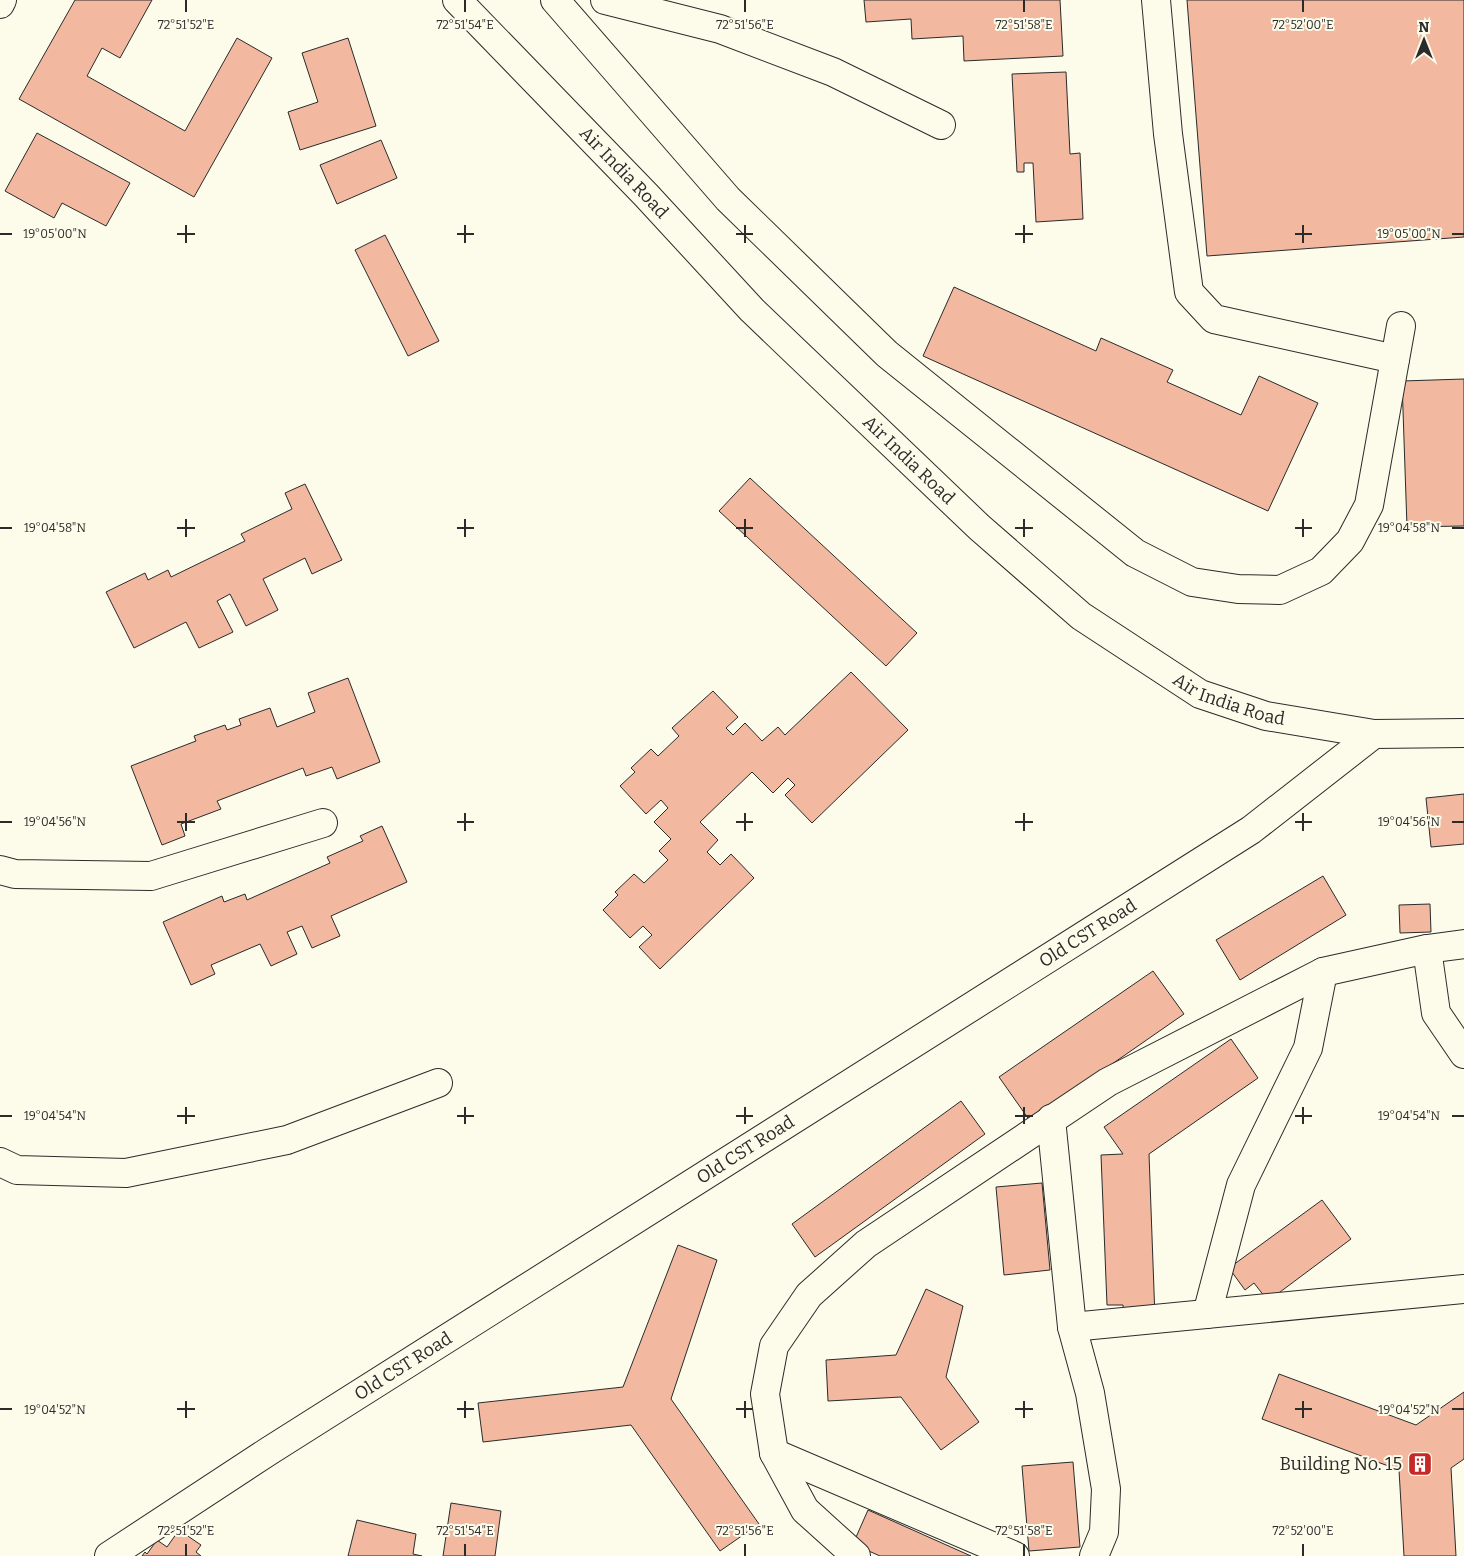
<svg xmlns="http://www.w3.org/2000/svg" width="1464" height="1556" viewBox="0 0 1464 1556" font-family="Bitter,serif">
<rect width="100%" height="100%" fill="#fdfbea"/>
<!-- building -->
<g fill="#f2b8a0" stroke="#2b2b2b">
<polygon points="75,0 152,0 120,58 102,48 87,76 185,131 237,38 272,58 194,197 19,99"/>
<polygon points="864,0 1060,0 1063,56 964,61 963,36 912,39 911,19 866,22"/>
<polygon points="1187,0 1464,0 1464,237 1207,256"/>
<polygon points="348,38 376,126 300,150 288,112 318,102 302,53"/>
<polygon points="1066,72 1070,154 1080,153 1083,219 1036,222 1033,163 1024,163 1024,172 1017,172 1012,74"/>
<polygon points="37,133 130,183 106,226 62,203 54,218 5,191"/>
<polygon points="381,140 397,178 337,204 320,165"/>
<polygon points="385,235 439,341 408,356 355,250"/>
<polygon points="954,287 1096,351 1101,338 1173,370 1167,382 1241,415 1259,376 1318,403 1268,511 923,356"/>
<polygon points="1464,379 1464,526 1407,527 1402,381"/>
<polygon points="750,478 917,633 886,666 719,511"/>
<polygon points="305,484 342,560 312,574 305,558 263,579 278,610 246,626 230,594 217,601 233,632 199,648 186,622 134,648 106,592 145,573 148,580 168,570 171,577 245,541 241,534 292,509 285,493"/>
<polygon points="851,672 908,730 812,823 785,795 795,785 788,778 773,793 752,772 700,822 718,840 707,852 720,865 731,854 754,878 660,969 639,947 652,935 643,926 630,938 603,910 618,895 615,892 634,874 644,883 668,860 659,851 671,839 654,822 668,808 661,800 646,814 620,786 635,772 631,768 651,749 658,756 679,736 672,728 713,691 738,717 726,728 733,735 745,723 762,741 778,727 785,735"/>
<polygon points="348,678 380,762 337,779 332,767 306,776 303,768 217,801 221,809 181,824 185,836 162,845 131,766 196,741 194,736 225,725 227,730 241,725 239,719 270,708 277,727 315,712 308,693"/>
<polygon points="1464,794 1464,844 1431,847 1426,798"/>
<polygon points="382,826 407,882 331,916 340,936 312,948 302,926 287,932 297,954 271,966 260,944 211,965 215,974 191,985 163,922 222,896 224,902 245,894 247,900 330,863 327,857 363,841 360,836"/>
<polygon points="1323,876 1346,915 1240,980 1216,940"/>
<polygon points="1430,904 1431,932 1400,933 1399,905"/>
<polygon points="1153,971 1184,1014 1030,1121 999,1077"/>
<polygon points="1231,1039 1258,1078 1149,1154 1155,1318 1124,1319 1123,1305 1107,1305 1101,1155 1123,1154 1104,1127"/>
<polygon points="961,1101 985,1134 815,1257 792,1224"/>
<polygon points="1042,1183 1050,1270 1004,1275 996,1187"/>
<polygon points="1322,1200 1351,1239 1268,1301 1254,1283 1245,1290 1229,1268"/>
<polygon points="678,1245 717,1260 671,1399 759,1524 720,1551 631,1425 483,1442 478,1403 623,1387"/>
<polygon points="926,1289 963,1306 946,1377 979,1422 941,1450 901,1397 828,1401 826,1360 896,1355"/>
<polygon points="1279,1374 1416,1425 1464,1392 1464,1459 1451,1468 1456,1556 1404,1556 1399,1470 1262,1419"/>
<polygon points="1073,1462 1080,1547 1029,1551 1022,1466"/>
<polygon points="451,1503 501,1511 495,1556 443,1556"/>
<polygon points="868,1510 971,1556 880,1556 853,1544"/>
<polygon points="357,1520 416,1534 413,1554 422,1556 348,1556"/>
<polygon points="179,1530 201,1545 196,1552 201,1556 142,1556 145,1552 147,1554 157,1540 167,1547"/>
</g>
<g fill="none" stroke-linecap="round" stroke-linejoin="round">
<defs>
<g id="minor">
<path id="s1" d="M457 0 646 195 752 310 979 527 1081 616 1200 694 1266 716 1374 734 1464 733"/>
<polyline points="555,0 728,199 887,354 1135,553 1192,582 1238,589 1280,590 1321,571 1350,541 1369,505 1401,326"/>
<polyline points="605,0 720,29 833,72 941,125"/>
<polyline points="1156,0 1168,134 1189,292 1214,319 1395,359"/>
<polyline points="0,4 2,0"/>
<polyline points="0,870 15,874 151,876 323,823"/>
<polyline points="1427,949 1436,1013 1464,1054"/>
<polyline points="1051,1119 1072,1327 1464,1289"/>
<polyline points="0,1162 17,1170 126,1173 287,1140 438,1083"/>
<polyline points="1207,1314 1241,1185 1308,1048 1323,972"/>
<polyline points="1072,1327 1090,1393 1106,1489 1104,1532 1094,1556"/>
<polyline points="774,1453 1015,1556"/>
<path id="s2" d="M109 1556 269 1451 1251 830 1374 734"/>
<polyline points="856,1556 805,1510 774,1453 765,1394 774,1346 809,1295 866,1244 1108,1082 1323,972 1427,949 1464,944"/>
</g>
</defs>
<!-- minor casing -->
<use href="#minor" stroke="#2b2b2b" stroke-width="30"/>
<!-- minor -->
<use href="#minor" stroke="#fdfbea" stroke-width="28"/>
</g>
<!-- ticks -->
<path fill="none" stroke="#2b2b2b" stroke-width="2" d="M186 0V12M465 0V12M745 0V12M1024 0V12M1303 0V12M186 225V243M465 225V243M745 225V243M1024 225V243M1303 225V243M0 234H12M177 234H195M457 234H474M736 234H753M1015 234H1033M1295 234H1312M1452 234H1464M186 519V537M465 519V537M745 519V537M1024 519V537M1303 519V537M0 528H12M177 528H195M457 528H474M736 528H753M1015 528H1033M1295 528H1312M1452 528H1464M186 813V831M465 813V831M745 813V831M1024 813V831M1303 813V831M0 822H12M177 822H195M457 822H474M736 822H753M1015 822H1033M1295 822H1312M1452 822H1464M186 1107V1124M465 1107V1124M745 1107V1124M1024 1107V1124M1303 1107V1124M0 1116H12M177 1116H195M457 1116H474M736 1116H753M1015 1116H1033M1295 1116H1312M1452 1116H1464M186 1401V1418M465 1401V1418M745 1401V1418M1024 1401V1418M1303 1401V1418M0 1409H12M177 1409H195M457 1409H474M736 1409H753M1015 1409H1033M1295 1409H1312M1452 1409H1464M186 1544V1556M465 1544V1556M745 1544V1556M1024 1544V1556M1303 1544V1556"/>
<!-- icons -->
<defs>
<symbol id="building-square" viewBox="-11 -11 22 22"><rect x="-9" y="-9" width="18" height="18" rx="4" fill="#c62828" stroke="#fdfbea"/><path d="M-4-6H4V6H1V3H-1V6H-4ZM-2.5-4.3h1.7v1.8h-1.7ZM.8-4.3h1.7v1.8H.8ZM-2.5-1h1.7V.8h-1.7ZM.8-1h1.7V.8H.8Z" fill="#fff"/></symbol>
</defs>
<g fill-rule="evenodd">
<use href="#building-square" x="1406" y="1450" width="28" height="28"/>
</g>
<g text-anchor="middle" stroke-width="4" stroke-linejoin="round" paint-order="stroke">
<!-- street labels -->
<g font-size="18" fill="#2b2b2b" stroke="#fdfbea">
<text dy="6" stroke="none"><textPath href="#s1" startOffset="240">Air India Road</textPath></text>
<text dy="6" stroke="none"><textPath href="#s1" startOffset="645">Air India Road</textPath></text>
<text dy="6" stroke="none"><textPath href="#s1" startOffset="1049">Air India Road</textPath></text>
<text dy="6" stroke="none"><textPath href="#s2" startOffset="1160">Old CST Road</textPath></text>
<text dy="6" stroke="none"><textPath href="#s2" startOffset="755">Old CST Road</textPath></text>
<text dy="6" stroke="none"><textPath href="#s2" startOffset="350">Old CST Road</textPath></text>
</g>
<!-- poi labels -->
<g font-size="18" fill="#2b2b2b" stroke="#fdfbea" text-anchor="end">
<text x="1402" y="1470">Building No. 15</text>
</g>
</g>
<g font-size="12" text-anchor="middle" fill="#2b2b2b" stroke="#fdfbea" stroke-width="4" stroke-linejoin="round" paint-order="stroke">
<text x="186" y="29">72°51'52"E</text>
<text x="465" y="29">72°51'54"E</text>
<text x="745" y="29">72°51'56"E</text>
<text x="1024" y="29">72°51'58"E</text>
<text x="1303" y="29">72°52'00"E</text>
<text x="55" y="238">19°05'00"N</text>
<text x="1409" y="238">19°05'00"N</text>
<text x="55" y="532">19°04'58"N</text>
<text x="1409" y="532">19°04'58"N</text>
<text x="55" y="826">19°04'56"N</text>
<text x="1409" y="826">19°04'56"N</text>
<text x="55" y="1120">19°04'54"N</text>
<text x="1409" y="1120">19°04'54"N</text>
<text x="55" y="1414">19°04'52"N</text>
<text x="1409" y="1414">19°04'52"N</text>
<text x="186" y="1535">72°51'52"E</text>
<text x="465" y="1535">72°51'54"E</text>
<text x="745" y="1535">72°51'56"E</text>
<text x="1024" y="1535">72°51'58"E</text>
<text x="1303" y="1535">72°52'00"E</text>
</g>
<!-- north arrow -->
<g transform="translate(1424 40)" stroke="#fdfbea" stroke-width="4" paint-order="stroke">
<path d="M0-4L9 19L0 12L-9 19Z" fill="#2b2b2b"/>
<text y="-8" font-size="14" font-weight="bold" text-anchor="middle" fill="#2b2b2b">N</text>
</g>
</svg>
